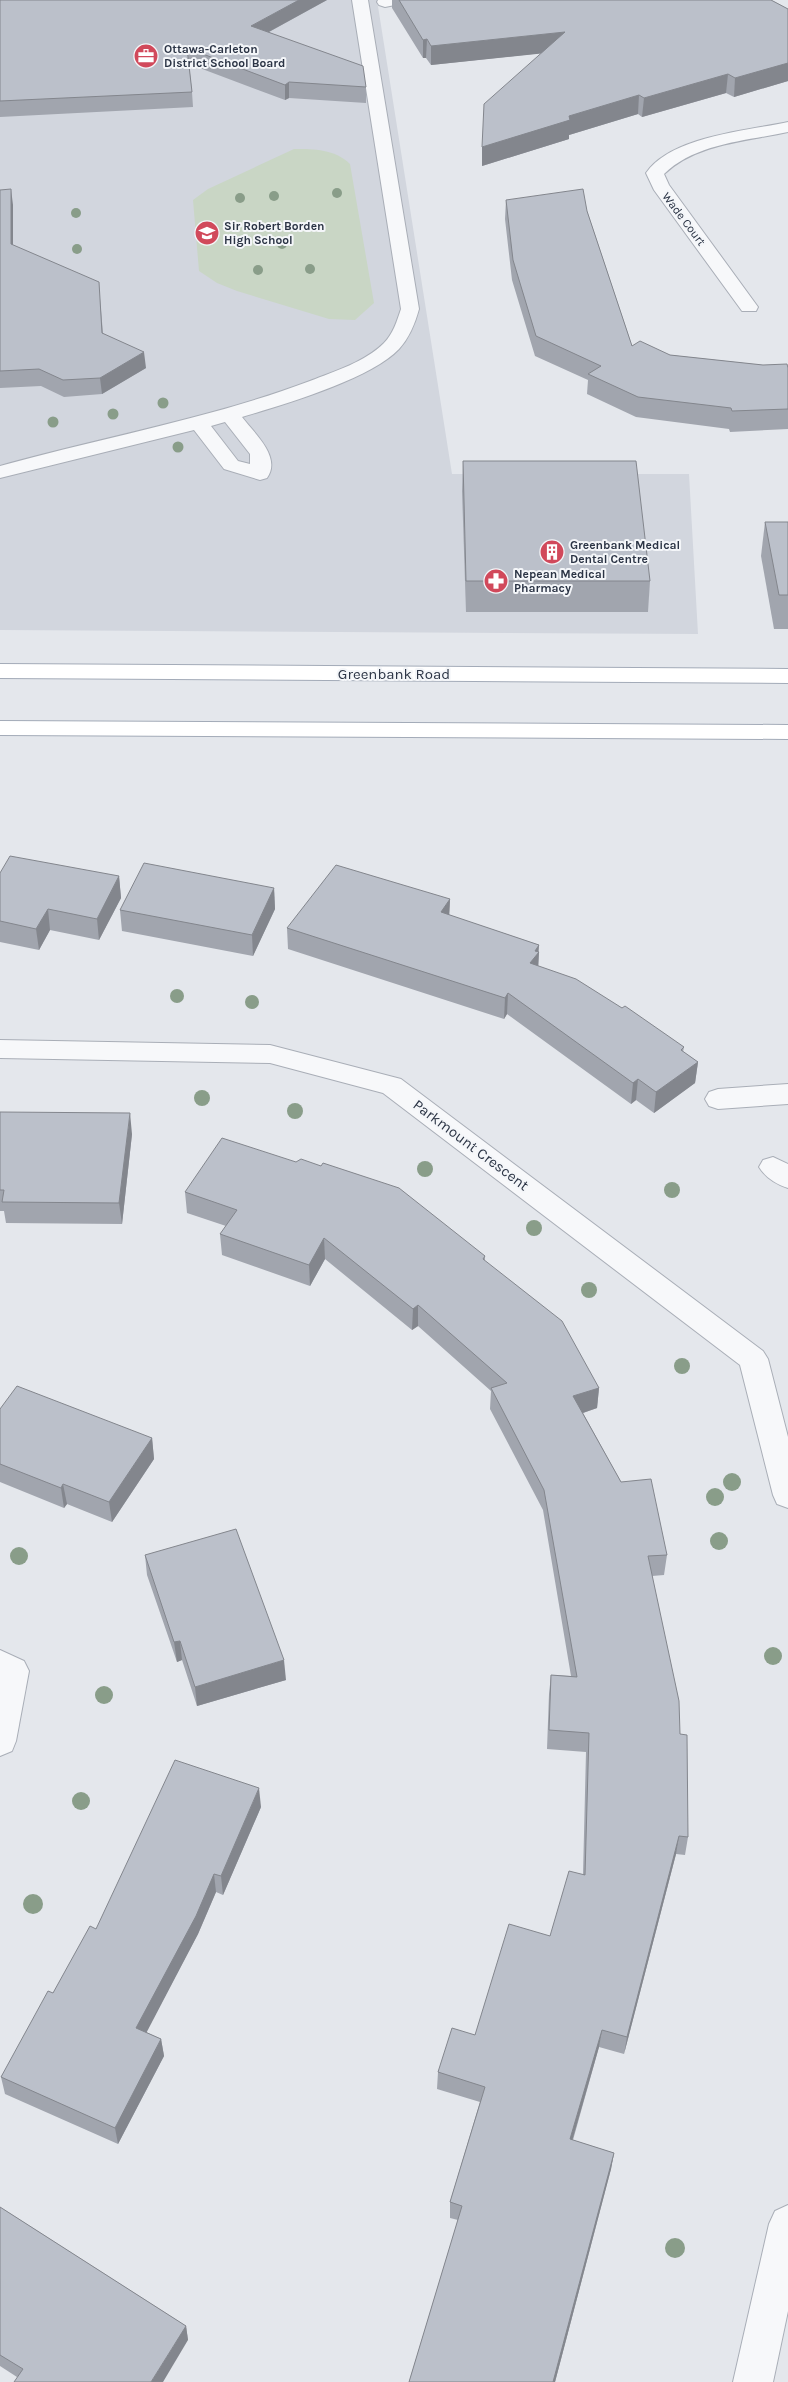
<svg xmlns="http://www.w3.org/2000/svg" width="788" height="2382" viewBox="0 0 788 2382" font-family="Karla,sans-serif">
<rect width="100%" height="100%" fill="#e4e7ec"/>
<!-- built -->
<polygon fill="#d2d6de" points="0,0 377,0 452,474 689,474 698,634 0,630"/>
<!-- green -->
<path fill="#c9d6c5" d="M294 149C315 149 334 149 350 164L374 303 355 320 329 319 237 291 217 283 199 271 193 200 208 189Z"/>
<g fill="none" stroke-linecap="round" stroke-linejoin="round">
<defs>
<g id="minor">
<path d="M352 0H368L419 309C415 324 409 338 399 349 371 379 282 405 242 417 254 433 282 457 267 478L260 480 224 469 194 430 0 478V466C104 437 209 419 310 381 335 371 365 362 384 343 393 334 397 321 401 309ZM225 422 250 454V464L238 461 211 426Z"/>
<polygon points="378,0 407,0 405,3 385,7 379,5 377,2"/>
<path d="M788 122V132C747 141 696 143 664 174L669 185 758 307 756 311H742L654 190 646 173C672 136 747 131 788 122Z"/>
<polygon points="0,1040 270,1045 401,1079 763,1351 768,1359 788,1437 788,1508 777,1504 773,1495 740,1365 383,1093 270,1063 0,1058"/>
<polygon points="788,1084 788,1104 718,1109 709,1106 705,1099 709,1092 718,1089"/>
<path d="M773 1157 788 1164V1188C776 1184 766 1178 759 1167L763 1160Z"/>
<polygon points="0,1650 24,1661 29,1671 16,1741 12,1751 0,1756"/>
<polygon points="788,2205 788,2311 773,2382 733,2382 769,2224 775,2211"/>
</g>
<g id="major">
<polygon points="0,664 788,669 788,683 0,678"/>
<polygon points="0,721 788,725 788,739 0,735"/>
</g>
</defs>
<!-- minor casing -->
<use href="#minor" stroke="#a9aeb7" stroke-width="2"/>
<!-- major casing -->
<use href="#major" stroke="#a3abb8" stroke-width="2"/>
<!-- minor -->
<use href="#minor" fill="#f7f8fa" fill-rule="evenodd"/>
<!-- major -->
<use href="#major" fill="#fff" fill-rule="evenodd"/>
</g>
<!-- trees -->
<g fill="#899d89">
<circle cx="337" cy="193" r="5"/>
<circle cx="274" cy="196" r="5"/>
<circle cx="240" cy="198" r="5"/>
<circle cx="76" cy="213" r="5"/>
<circle cx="282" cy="244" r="5"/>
<circle cx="77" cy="249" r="5"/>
<circle cx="310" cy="269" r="5"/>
<circle cx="258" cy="270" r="5"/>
<circle cx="163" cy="403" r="5.5"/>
<circle cx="113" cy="414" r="5.5"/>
<circle cx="53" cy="422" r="5.5"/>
<circle cx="178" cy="447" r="5.5"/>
<circle cx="177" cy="996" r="7"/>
<circle cx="252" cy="1002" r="7"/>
<circle cx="202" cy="1098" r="8"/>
<circle cx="295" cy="1111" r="8"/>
<circle cx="425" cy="1169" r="8"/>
<circle cx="672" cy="1190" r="8"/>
<circle cx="534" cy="1228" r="8"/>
<circle cx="589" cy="1290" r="8"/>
<circle cx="682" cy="1366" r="8"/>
<circle cx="732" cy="1482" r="9"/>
<circle cx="715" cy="1497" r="9"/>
<circle cx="719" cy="1541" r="9"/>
<circle cx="19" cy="1556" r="9"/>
<circle cx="773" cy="1656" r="9"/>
<circle cx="104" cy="1695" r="9"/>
<circle cx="81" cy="1801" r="9"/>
<circle cx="33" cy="1904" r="10"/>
<circle cx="675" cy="2248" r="10"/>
</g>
<!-- wall -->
<g fill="#a1a5ae">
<polygon points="0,0 327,0 269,32 366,87 366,103 289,98 285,100 189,64 192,92 193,107 0,117"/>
<polygon points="392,0 771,0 788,9 788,81 734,97 726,93 642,117 638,114 569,135 569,139 482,166 542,53 431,65 426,58 423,58 392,8"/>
<polygon points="0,190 13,205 13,245 100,299 103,333 146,368 102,394 64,397 41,386 0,388"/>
<polygon points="506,200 587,211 632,346 670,355 788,368 788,429 730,432 729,429 636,417 587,394 588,380 535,356 512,280 505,219"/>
<polygon points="463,461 650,581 648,612 466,612 462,491"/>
<polygon points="765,522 788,522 788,629 774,629 761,556"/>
<polygon points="0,873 119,876 121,898 99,940 50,930 39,950 0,942"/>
<polygon points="274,888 275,909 253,956 122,931 120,910"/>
<polygon points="450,899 449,915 539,945 538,966 684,1047 683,1052 698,1062 695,1083 654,1113 636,1100 631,1104 507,1014 504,1019 288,949 287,928"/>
<polygon points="0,1112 132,1134 122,1224 6,1223 4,1211 0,1211"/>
<polygon points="185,1192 485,1256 485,1261 599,1388 597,1408 583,1413 621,1482 667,1555 664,1575 652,1576 680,1734 688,1837 685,1855 676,1854 624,2054 599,2047 573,2140 614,2153 611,2169 555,2382 409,2382 458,2220 450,2218 450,2202 480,2102 437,2089 438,2072 475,2035 550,1936 583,1875 586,1752 547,1749 549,1694 551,1675 571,1676 543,1510 490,1409 491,1391 418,1326 412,1330 325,1259 310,1286 222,1255 220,1234 226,1226 187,1213"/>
<polygon points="0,1409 152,1438 154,1459 112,1522 67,1504 64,1508 0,1482"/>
<polygon points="145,1555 286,1680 197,1706 182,1660 177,1662 147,1575"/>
<polygon points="261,1807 223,1895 216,1892 198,1934 146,2032 161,2039 164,2056 118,2144 5,2094 1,2077 53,1993 96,1929"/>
<polygon points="0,2207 186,2326 188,2340 17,2377 0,2366"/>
</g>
<!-- shaded-wall -->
<g fill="#83868d">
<polygon points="299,0 327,0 252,41 251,26"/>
<polygon points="565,32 565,51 431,65 431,46"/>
<polygon points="427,39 426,58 423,58 423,40"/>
<polygon points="788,63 788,81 734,97 735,78"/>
<polygon points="728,74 726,93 642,117 644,98"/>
<polygon points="289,82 289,98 285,100 285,85"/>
<polygon points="639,95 638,114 569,135 569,139 482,166 482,147 569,116"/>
<polygon points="11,189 13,205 13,260 11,244"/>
<polygon points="144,352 146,368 102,394 100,378"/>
<polygon points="119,876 121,898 99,940 97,919"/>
<polygon points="274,888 275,909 253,956 252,935"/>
<polygon points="450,899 449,920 441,912"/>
<polygon points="48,909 50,930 39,950 36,929"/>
<polygon points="539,945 538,953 539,952 538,973 530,963 535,951"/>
<polygon points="508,993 507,1014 504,1019 505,998"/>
<polygon points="698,1062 695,1083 654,1113 656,1092"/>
<polygon points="638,1079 636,1100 631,1104 633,1083"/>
<polygon points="130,1113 132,1134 122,1224 119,1203"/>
<polygon points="324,1238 325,1259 310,1286 309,1265"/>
<polygon points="418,1305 418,1326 412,1330 413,1309"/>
<polygon points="599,1388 597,1408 571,1417 573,1396"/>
<polygon points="152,1438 154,1459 112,1522 109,1502"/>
<polygon points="63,1484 67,1504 64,1508 61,1488"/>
<polygon points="180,1641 182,1660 177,1662 174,1642"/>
<polygon points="284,1660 286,1680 197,1706 195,1687"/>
<polygon points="259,1788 261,1807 223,1895 221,1876"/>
<polygon points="679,1836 676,1854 624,2054 627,2037"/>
<polygon points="214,1874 216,1892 198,1934 140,2045 136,2028"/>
<polygon points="602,2030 599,2047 568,2155 570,2139"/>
<polygon points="161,2039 164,2056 118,2144 115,2128"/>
<polygon points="614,2153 611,2169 555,2382 553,2382"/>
<polygon points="186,2326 188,2340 163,2382 151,2382"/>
</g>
<!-- building -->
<g fill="#bbc0ca" stroke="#83868d">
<polygon points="0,0 299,0 251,26 363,66 366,87 289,82 285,85 187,48 192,92 0,101"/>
<polygon points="399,0 771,0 788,9 788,63 735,78 728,74 644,98 639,95 569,116 570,120 482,147 484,104 565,32 431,46 427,39 423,40"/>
<polygon points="11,189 11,244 99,282 102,333 144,352 100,378 63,380 39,369 0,371 0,190"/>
<polygon points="583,189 587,211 632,346 640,341 670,355 763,365 787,364 788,368 788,409 732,411 731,408 638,397 588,374 601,366 536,336 513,260 506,200"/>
<polygon points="463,461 636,461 650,581 466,581"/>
<polygon points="765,522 788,522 788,595 779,595"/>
<polygon points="10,856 119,876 97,919 48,909 36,929 0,921 0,873"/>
<polygon points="144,863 274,888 252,935 120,910"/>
<polygon points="336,865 450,899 441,912 539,945 535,951 539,952 530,963 576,979 622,1008 625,1006 684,1047 681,1050 698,1062 656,1092 638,1079 633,1083 508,993 505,998 287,928"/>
<polygon points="0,1112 130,1113 119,1203 2,1202 4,1190 0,1190"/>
<polygon points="222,1138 296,1162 301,1159 321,1166 323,1163 399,1188 485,1256 483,1259 562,1321 599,1388 573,1396 621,1482 651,1479 667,1555 648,1556 679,1701 680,1734 687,1735 688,1837 679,1836 627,2037 602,2030 570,2139 614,2153 553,2382 409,2382 462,2206 450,2202 485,2087 438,2072 452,2028 475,2035 509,1924 550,1936 569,1871 585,1875 589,1733 549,1730 551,1675 577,1677 544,1490 491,1388 507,1383 418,1305 413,1309 324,1238 309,1265 220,1234 237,1210 185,1192"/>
<polygon points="17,1386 152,1438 109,1502 63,1484 61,1488 0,1464 0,1409"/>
<polygon points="236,1529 284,1660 195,1687 180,1641 174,1642 145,1555"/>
<polygon points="175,1760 259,1788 221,1876 214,1874 196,1916 136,2028 161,2039 115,2128 1,2077 48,1991 53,1993 90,1926 96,1929"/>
<polygon points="0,2207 186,2326 151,2382 14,2382 23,2369 0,2355"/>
</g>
<!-- icons -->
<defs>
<symbol id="office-disc" viewBox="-11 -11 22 22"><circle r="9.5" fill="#d1495b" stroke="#f4f6f9"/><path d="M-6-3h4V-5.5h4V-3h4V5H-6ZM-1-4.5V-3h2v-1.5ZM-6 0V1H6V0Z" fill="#fff"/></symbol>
<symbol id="school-disc" viewBox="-11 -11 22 22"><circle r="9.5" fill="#d1495b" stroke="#f4f6f9"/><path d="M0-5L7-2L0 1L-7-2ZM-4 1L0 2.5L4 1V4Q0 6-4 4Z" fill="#fff"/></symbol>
<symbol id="building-disc" viewBox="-11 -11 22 22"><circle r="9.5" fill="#d1495b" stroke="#f4f6f9"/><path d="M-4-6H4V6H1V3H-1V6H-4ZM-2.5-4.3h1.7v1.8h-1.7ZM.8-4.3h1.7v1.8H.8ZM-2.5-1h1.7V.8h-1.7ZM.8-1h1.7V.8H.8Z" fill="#fff"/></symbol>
<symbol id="pharmacy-disc" viewBox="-11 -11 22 22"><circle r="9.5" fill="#d1495b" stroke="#f4f6f9"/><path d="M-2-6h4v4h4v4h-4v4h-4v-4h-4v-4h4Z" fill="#fff"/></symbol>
</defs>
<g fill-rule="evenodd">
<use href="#office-disc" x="132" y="42" width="28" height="28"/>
<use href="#school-disc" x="193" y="219" width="28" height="28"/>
<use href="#building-disc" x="538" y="538" width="28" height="28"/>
<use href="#pharmacy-disc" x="482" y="567" width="28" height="28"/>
</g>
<g text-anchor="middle" stroke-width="4" stroke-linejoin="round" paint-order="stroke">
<!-- far-poi labels -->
<g font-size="12" font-weight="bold" fill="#2b3445" stroke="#f4f6f9" text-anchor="start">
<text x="164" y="53">Ottawa-Carleton<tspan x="164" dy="14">District School Board</tspan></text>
<text x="224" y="230">Sir Robert Borden<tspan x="224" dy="14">High School</tspan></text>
<text x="570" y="549">Greenbank Medical<tspan x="570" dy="14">Dental Centre</tspan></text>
<text x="514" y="578">Nepean Medical<tspan x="514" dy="14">Pharmacy</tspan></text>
</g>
<!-- far-street labels -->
<g font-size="12" fill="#2b3445" stroke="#f4f6f9">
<text transform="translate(684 219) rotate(53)" y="4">Wade Court</text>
</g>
<!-- street labels -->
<g font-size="15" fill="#2b3445" stroke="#f4f6f9">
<text x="394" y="679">Greenbank Road</text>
<text transform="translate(471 1145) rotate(37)" y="5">Parkmount Crescent</text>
</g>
</g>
</svg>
